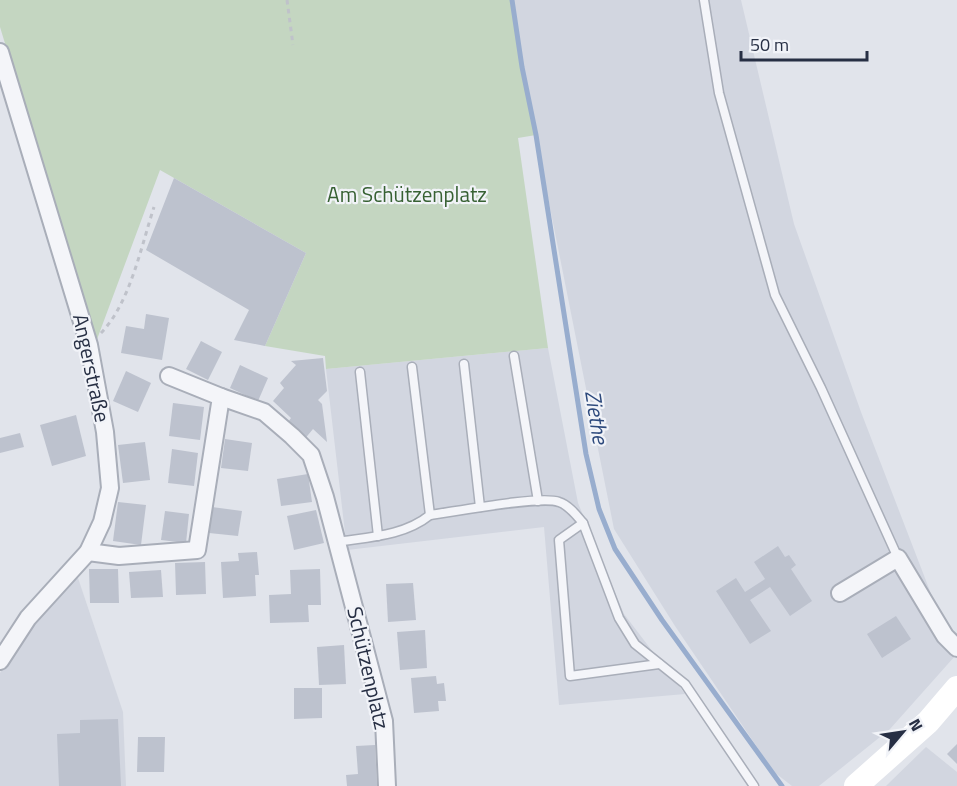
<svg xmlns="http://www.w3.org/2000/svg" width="957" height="786" viewBox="0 0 957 786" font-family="'Titillium Web',sans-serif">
<rect width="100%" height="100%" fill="#e1e4eb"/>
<!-- built -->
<g fill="#d2d6e0">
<polygon points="513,0 741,0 794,224 861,412 955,656 890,729 819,786 792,786 774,772 675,626 614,529 522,67"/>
<polygon points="548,348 578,503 624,614 685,694 559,705 544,527 347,550 326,369"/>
<polygon points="77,575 123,712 126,786 0,786 0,673 34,618"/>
<polygon points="926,747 957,772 957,786 886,786"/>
</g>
<!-- green -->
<polygon fill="#c4d6c1" points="0,0 512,0 522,67 536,135 518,138 548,348 326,369 325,356 265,346 306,253 160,170 96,342 0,27"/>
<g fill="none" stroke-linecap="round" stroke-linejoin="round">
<!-- stream -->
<polyline stroke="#98adce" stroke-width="5" points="512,0 522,67 536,135 586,454 599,509 615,549 662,620 782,786"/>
</g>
<!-- building -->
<g fill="#bdc2ce">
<polygon points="174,178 306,253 265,346 234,340 249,310 146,250"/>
<polygon points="146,314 169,318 162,360 121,353 126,326 144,329"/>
<polygon points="201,341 222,352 208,380 186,369"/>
<polygon points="323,358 327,391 318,400 322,404 327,442 313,429 303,441 286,425 291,418 273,401 284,388 280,383 296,365 291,361"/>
<polygon points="240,365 268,378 258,401 230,388"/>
<polygon points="126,371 151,383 138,412 113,401"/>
<polygon points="173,403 204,407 200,440 169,436"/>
<polygon points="76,415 86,456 52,466 40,425"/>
<polygon points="20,433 24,447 0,453 0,438"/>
<polygon points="225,439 252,443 248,471 221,468"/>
<polygon points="145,442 150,480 123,483 118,445"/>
<polygon points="172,449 198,453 194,486 168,483"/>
<polygon points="308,474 312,502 281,506 277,479"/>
<polygon points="118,502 146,505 141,545 113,541"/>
<polygon points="212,507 242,511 238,536 209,533"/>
<polygon points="316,510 324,543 294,550 287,516"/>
<polygon points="165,511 189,514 186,543 161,540"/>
<polygon points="778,546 785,557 789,555 796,565 791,569 812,601 790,616 770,587 750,600 771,631 750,644 716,591 736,578 745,592 765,579 754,562"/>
<polygon points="257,552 259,575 255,575 256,596 223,598 221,562 239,561 238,553"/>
<polygon points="205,562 206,594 176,595 175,563"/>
<polygon points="89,569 118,569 119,603 90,603"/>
<polygon points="320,569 321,605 308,605 309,622 270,623 269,595 291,594 290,570"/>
<polygon points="161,570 163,597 131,598 129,572"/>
<polygon points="413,583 416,620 388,622 386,584"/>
<polygon points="896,616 911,639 882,658 867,634"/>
<polygon points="425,630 427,668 400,670 397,632"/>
<polygon points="344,645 346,684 319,685 317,647"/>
<polygon points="436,676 437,684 444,683 446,701 438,701 439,711 414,713 411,678"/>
<polygon points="294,688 322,688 322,718 294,719"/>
<polygon points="118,719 121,786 59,786 57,734 80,733 80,720"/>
<polygon points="138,737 165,737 164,772 137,772"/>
<polygon points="957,744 957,764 947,754"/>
<polygon points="375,745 377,786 347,786 346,775 358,774 356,746"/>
</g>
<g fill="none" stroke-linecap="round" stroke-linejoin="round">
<defs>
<g id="lane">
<polyline points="704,0 719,93 775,295 821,388 898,558"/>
<polyline points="514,356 538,501"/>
<polyline points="464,364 480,507"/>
<polyline points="412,367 430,515"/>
<polyline points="360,372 378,536"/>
<polyline points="583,523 559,540 570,676 659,664"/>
<path d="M337 542C369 537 404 536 430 515 453 512 541 495 559 502 569 505 577 516 583 523L619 618 635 644 685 684 754 786"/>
</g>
<g id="street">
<polyline points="0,52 89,345 105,432 110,488 102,522 88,552 28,618 0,661"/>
<polyline points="221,397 264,412 292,436 311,455 325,497 384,721 387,786"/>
<polyline points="88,552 119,556 197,550 221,397 169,376"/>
<polyline points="840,593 898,558 945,636 957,648"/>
</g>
</defs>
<!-- lane casing -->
<use href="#lane" stroke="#a9aeb9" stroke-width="11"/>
<!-- street casing -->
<use href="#street" stroke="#a9aeb9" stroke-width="20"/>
<!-- path -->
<g stroke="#bfc2ca" stroke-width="3" stroke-dasharray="4.5 4.5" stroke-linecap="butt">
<polyline points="287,0 293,45"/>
<path d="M101 333C130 303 141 247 154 207"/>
</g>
<!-- lane -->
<use href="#lane" stroke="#f4f5f9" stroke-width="8"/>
<!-- street -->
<use href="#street" stroke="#f4f5f9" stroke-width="16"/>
<!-- secondary -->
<polyline stroke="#fff" stroke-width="24" points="856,786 928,722 957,688"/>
</g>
<g text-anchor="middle" stroke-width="4.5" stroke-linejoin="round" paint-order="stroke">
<!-- park labels -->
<g font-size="21" fill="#376133" stroke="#f1f3f8">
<text x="407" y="202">Am Schützenplatz</text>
</g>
<!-- street labels -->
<g font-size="21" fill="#272f44" stroke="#f1f3f8">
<text transform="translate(91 368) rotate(78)" y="7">Angerstraße</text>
<text transform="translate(368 668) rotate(77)" y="7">Schützenplatz</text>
</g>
<!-- water labels -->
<g font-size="22" font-style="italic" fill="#2d497c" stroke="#f1f3f8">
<text transform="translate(597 417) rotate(81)" y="8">Ziethe</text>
</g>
</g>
<!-- north arrow -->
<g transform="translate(903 732) rotate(61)" stroke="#f1f3f8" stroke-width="4.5" paint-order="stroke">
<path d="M0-4.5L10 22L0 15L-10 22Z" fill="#272f44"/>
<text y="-9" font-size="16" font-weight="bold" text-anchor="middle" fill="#272f44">N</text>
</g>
<!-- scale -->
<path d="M741 51v9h126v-9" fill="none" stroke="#272f44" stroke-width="3"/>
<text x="750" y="51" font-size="18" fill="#272f44" stroke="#f1f3f8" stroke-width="4.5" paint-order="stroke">50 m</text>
</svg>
